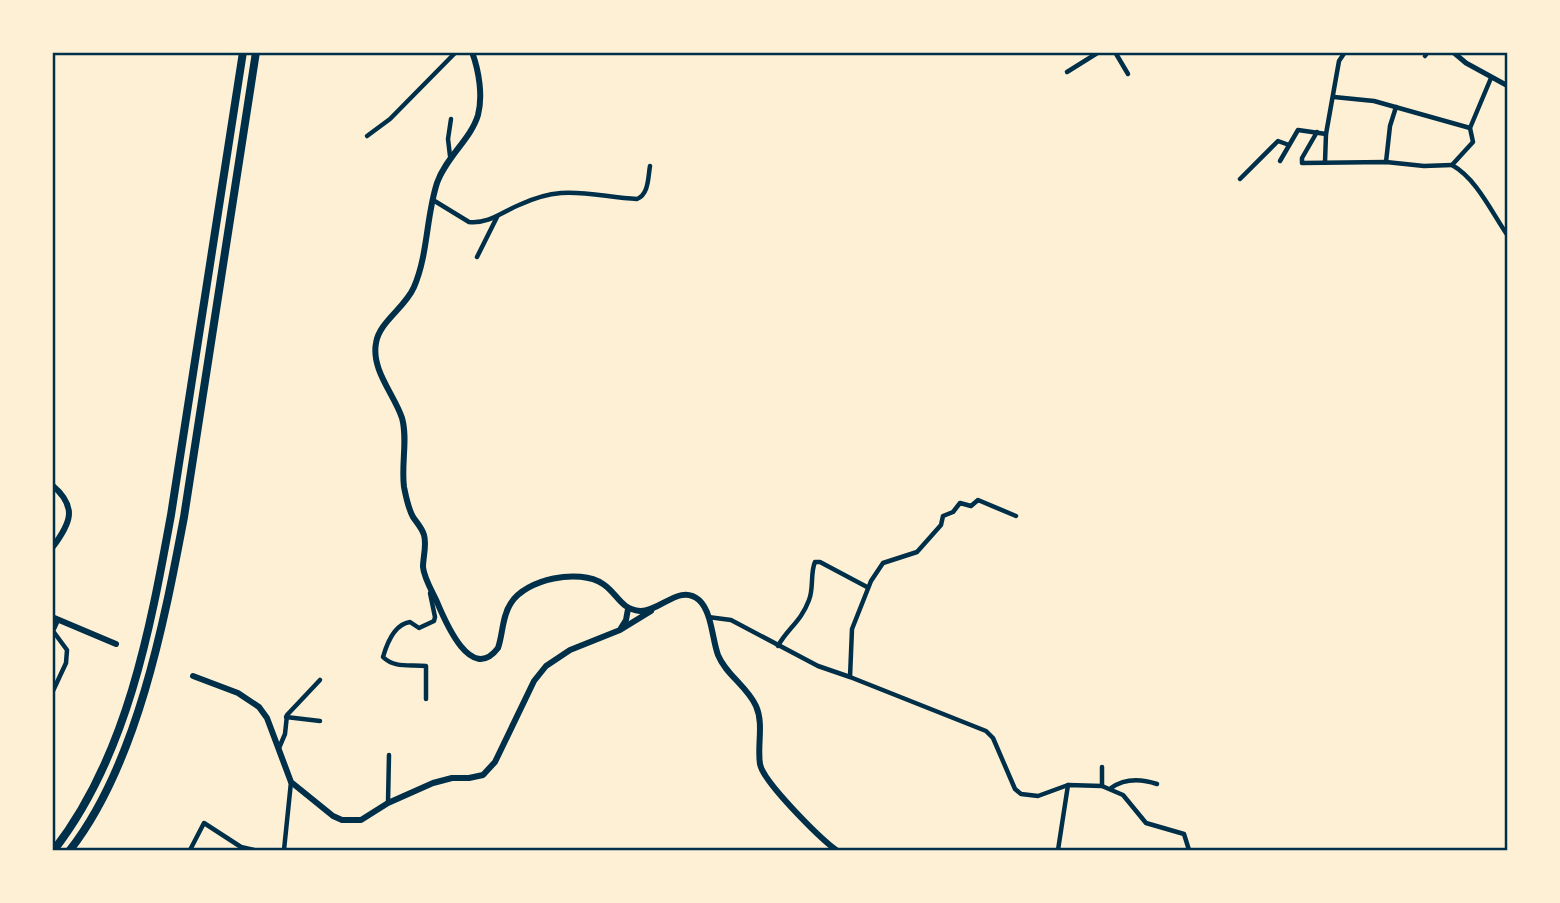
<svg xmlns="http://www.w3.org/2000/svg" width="1560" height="903" viewBox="0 0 1560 903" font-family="Jost,sans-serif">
<rect width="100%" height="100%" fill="#fdf0d5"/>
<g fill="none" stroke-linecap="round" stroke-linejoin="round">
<!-- minor -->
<g stroke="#003049" stroke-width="4.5">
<polyline points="1115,52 1128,74"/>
<polyline points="1425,56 1428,52"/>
<polyline points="1067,72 1099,52"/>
<path d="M1491 78 1470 128 1473 142 1452 165C1477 179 1492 213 1508 236"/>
<polyline points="1334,97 1374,101 1470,128"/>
<polyline points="1317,132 1302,158 1302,163 1386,162 1424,166 1452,165"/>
<polyline points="367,136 390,119 456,52"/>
<polyline points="450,156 448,139 451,119"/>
<polyline points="1280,161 1298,130 1326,134"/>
<polyline points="1325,162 1326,134 1339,61 1345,52"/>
<polyline points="1386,162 1390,126 1396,107"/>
<polyline points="1240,179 1278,141 1289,145"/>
<path d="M433 200 469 222C489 224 502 212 519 205 532 199 547 194 561 193 586 191 611 198 637 199 649 194 648 177 650 166"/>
<polyline points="477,257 497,217"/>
<polyline points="708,617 731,620 818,666 850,677 986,731 993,738 1015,789 1021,794 1038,796 1068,785 1102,786 1123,795 1146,823 1184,834 1189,850"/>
<path d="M778 646C787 629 801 622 809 600 814 588 810 573 815 562H820L867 587"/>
<polyline points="850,677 852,629 871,581 883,563 917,552 941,525 943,516 953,512 960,503 971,506 978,500 1016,516"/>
<polyline points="52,693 66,663 67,650 53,631 58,620"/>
<path d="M426 699V666C411 664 395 669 383 657 387 643 395 624 410 622L419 628 434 621 435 617 430 593"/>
<polyline points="286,717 320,721"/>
<polyline points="279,748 285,734 287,715 320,680"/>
<polyline points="1102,767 1102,786"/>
<path d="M1111 788C1125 778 1142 779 1157 784"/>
<polyline points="388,803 389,755"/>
<polyline points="190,850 204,823 241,847 254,850"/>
<polyline points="284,850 291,782"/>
<polyline points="1058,850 1068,785"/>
</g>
<!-- tertiary -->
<polyline stroke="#003049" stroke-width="5" points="1453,52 1466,63 1508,86"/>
<!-- secondary -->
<g stroke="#003049" stroke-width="6">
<path d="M52 485C78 507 71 523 52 548"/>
<polyline points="52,617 116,644"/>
<polyline points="621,628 626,620 628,609"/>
<polyline points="193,676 238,693 259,707 267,718 291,782 333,816 342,820 361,820 388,803 433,783 452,778 469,778 483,775 495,762 534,681 546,666 570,650 620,630 651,611"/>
</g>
<!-- primary -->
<path stroke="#003049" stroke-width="6" d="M472 52C479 71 483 96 478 115 471 139 446 157 437 183 426 217 428 255 414 287 405 308 379 322 376 343 371 370 394 394 402 418 408 439 401 464 404 487 406 497 408 508 413 517 417 523 422 528 424 535 427 545 423 557 423 567 424 578 432 591 437 602 445 621 471 684 498 648 503 634 502 616 511 603 526 579 579 568 603 584 618 594 620 609 640 611 660 612 680 583 699 600 712 612 712 639 718 655 726 675 747 686 756 706 764 724 757 745 760 764 763 782 820 838 836 850"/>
<!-- motorway -->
<g stroke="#003049" stroke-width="8">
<path d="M54 850C127 756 150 630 171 515L243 52"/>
<path d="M70 850C137 764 164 623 184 517L256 52"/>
</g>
</g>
<!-- border -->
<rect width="1560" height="903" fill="none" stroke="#fdf0d5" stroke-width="108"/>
<rect x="54" y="54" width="1452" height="795" fill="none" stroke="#003049" stroke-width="2.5"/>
</svg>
